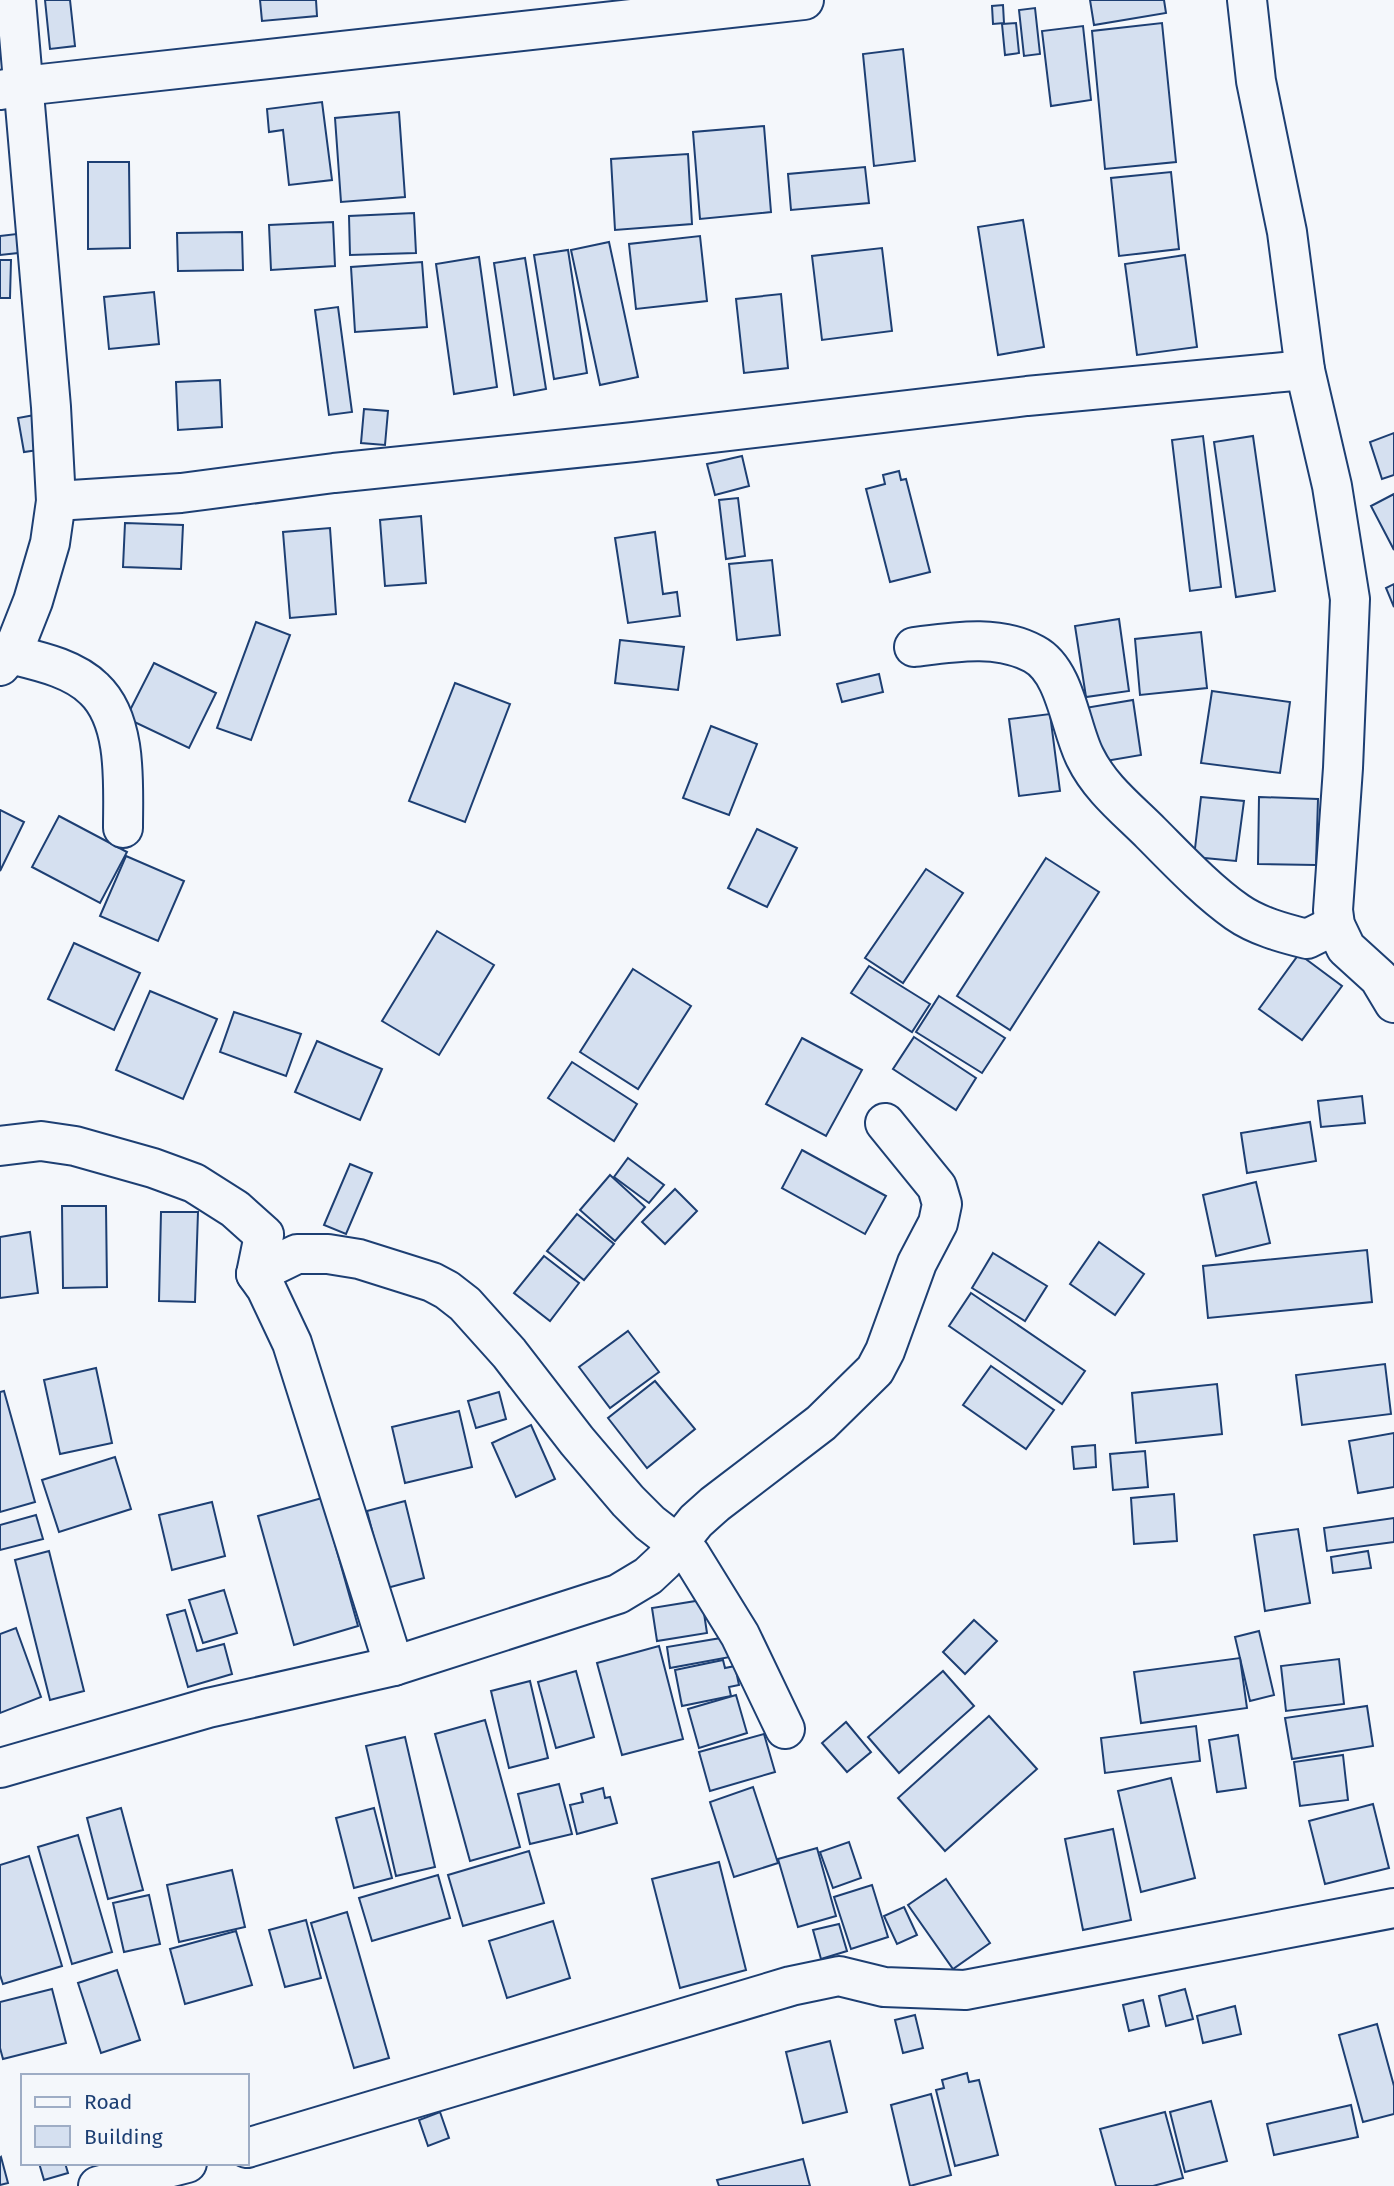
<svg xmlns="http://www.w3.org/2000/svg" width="1394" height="2186" viewBox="0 0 1394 2186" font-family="'Fira Sans',sans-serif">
<rect width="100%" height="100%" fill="#f4f7fb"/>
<!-- building -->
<g fill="#d5e0f0" stroke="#1d3f73" stroke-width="2">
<polygon points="45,0 70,0 75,46 50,49"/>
<polygon points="260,0 316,0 317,16 262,21"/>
<polygon points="1090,0 1164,0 1166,13 1094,25"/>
<polygon points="1003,5 1004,23 993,24 992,6"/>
<polygon points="1035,8 1040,54 1024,56 1019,10"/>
<polygon points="1016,23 1019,53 1005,55 1002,24"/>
<polygon points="1162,23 1176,162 1105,169 1092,31"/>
<polygon points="1083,26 1091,100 1051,106 1042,31"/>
<polygon points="903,49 915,161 874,166 863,54"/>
<polygon points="322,102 332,180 289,185 283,130 269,132 267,109"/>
<polygon points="399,112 405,197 341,202 335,118"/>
<polygon points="764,126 771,212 700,219 693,132"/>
<polygon points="688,154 692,224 615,230 611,159"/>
<polygon points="88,162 129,162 130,248 88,249"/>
<polygon points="865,167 869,203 791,210 788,174"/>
<polygon points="1171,172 1179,249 1119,256 1111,178"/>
<polygon points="414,213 416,253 350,255 349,216"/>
<polygon points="1023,220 1044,347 998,355 978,227"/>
<polygon points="333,222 335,266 271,270 269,225"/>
<polygon points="242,232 243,270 178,271 177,233"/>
<polygon points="25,233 27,252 0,255 0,236"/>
<polygon points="700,236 707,301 636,309 629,244"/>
<polygon points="609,242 638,377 600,385 571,250"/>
<polygon points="882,248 892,331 822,340 812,256"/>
<polygon points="568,250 587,373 554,379 534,255"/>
<polygon points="1185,255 1197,347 1137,355 1125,264"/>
<polygon points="479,257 497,387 454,394 436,264"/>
<polygon points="525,258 546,389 514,395 494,263"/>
<polygon points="0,260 11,260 10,298 0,298"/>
<polygon points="422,262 427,327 355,332 351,267"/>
<polygon points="154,292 159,344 109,349 104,297"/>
<polygon points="781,294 788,368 744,373 736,299"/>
<polygon points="338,307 352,412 329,415 315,310"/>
<polygon points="220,380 222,427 178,430 176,382"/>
<polygon points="364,409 388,411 385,445 361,443"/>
<polygon points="40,414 45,449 24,452 18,418"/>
<polygon points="1394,433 1394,475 1382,479 1370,442"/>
<polygon points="1203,436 1221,587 1190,591 1172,440"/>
<polygon points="1253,436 1275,591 1236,597 1214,442"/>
<polygon points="742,456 749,486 715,495 707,464"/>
<polygon points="899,471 901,480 906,479 930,572 890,582 866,489 885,484 883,475"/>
<polygon points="1394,494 1394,550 1371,506"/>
<polygon points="738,498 745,556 726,559 719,500"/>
<polygon points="421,516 426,583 385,586 380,520"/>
<polygon points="125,523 183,525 181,569 123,567"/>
<polygon points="330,528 336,614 290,618 283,532"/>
<polygon points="655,532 663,594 677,592 680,616 628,623 615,538"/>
<polygon points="772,560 780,635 737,640 729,564"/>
<polygon points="1394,584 1394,607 1386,588"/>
<polygon points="1119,619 1129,691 1086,697 1075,626"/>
<polygon points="256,622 290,635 251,740 217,728"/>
<polygon points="1201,632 1207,688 1140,695 1135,639"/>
<polygon points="620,640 684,647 678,690 615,683"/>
<polygon points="154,663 216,693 189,748 126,718"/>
<polygon points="879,674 883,692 842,702 837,684"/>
<polygon points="455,683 510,704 465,822 409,801"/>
<polygon points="1212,691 1290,702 1280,773 1201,763"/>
<polygon points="1133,700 1141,755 1094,763 1085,708"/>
<polygon points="1050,714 1060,791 1019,796 1009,719"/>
<polygon points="711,726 757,744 729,815 683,798"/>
<polygon points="1201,797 1244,801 1236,861 1194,857"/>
<polygon points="1259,797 1318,799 1316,865 1258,864"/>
<polygon points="0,810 24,822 0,871"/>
<polygon points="59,816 127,852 100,903 32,867"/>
<polygon points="757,829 797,848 767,907 728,888"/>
<polygon points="126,856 184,881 158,941 100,916"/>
<polygon points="1046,858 1099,892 1010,1030 957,996"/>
<polygon points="926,869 963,893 903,983 865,958"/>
<polygon points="437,931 494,965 439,1055 382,1021"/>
<polygon points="74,943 140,973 114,1030 48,999"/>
<polygon points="1299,954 1342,986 1302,1040 1259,1009"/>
<polygon points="869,966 930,1004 912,1032 851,993"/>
<polygon points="633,969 691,1006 638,1089 580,1052"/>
<polygon points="150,991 217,1019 183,1099 116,1070"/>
<polygon points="939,996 1005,1038 982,1073 916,1032"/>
<polygon points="234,1012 301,1034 286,1076 220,1052"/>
<polygon points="914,1037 976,1078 956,1110 893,1069"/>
<polygon points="802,1038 862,1070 826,1136 766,1104"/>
<polygon points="317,1041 382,1069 360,1120 295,1092"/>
<polygon points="572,1062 637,1104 614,1141 548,1098"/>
<polygon points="1362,1096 1365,1123 1321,1127 1318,1101"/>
<polygon points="1310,1122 1316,1161 1247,1173 1241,1133"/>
<polygon points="802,1150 886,1196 865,1234 782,1188"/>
<polygon points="628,1158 664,1185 649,1203 614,1177"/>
<polygon points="350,1164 372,1173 346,1234 324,1225"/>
<polygon points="610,1175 645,1207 615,1241 580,1210"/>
<polygon points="1256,1182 1270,1243 1216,1256 1203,1195"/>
<polygon points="675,1189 697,1211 665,1244 642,1222"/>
<polygon points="62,1206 106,1206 107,1287 63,1288"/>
<polygon points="161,1212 198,1212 195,1302 159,1301"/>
<polygon points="577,1214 614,1244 584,1280 547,1251"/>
<polygon points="30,1232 38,1293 0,1298 0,1237"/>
<polygon points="1099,1242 1144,1274 1115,1315 1070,1284"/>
<polygon points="1367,1250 1372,1302 1208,1318 1203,1266"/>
<polygon points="993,1253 1047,1286 1025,1321 972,1288"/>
<polygon points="544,1256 579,1283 550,1321 514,1293"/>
<polygon points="971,1293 1085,1371 1062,1404 949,1326"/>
<polygon points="628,1331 659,1372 610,1408 579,1367"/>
<polygon points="1385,1364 1391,1414 1302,1425 1296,1375"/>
<polygon points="991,1366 1054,1410 1026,1449 963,1405"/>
<polygon points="96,1368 112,1443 60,1454 44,1380"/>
<polygon points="655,1381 695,1429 647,1468 608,1418"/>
<polygon points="1217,1384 1222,1434 1136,1443 1132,1393"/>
<polygon points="4,1391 35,1502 0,1512 0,1392"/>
<polygon points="499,1392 506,1419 476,1428 468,1401"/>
<polygon points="459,1411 472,1467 405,1483 392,1427"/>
<polygon points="531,1425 555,1479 516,1497 492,1443"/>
<polygon points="1394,1433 1394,1487 1358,1493 1349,1441"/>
<polygon points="1095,1445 1096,1467 1074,1469 1072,1447"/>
<polygon points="1145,1451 1148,1487 1113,1490 1110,1454"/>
<polygon points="115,1457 131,1509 59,1532 42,1480"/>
<polygon points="1174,1494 1177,1541 1134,1544 1131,1498"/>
<polygon points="322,1498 358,1626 294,1645 258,1516"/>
<polygon points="405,1501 424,1578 387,1588 367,1511"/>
<polygon points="212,1502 225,1556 172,1570 159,1515"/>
<polygon points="36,1515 43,1539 0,1550 0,1525"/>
<polygon points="1394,1518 1394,1542 1327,1551 1324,1528"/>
<polygon points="1298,1529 1310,1603 1265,1611 1254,1535"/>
<polygon points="49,1551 84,1691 50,1700 15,1560"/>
<polygon points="1368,1551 1371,1568 1333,1573 1331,1557"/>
<polygon points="224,1590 237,1633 203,1643 189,1600"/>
<polygon points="702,1600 707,1633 657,1641 652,1608"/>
<polygon points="185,1610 197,1651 224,1644 232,1674 188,1687 167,1615"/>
<polygon points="974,1620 997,1641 965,1674 943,1652"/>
<polygon points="16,1628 41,1697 0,1713 0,1634"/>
<polygon points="1259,1631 1274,1695 1250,1701 1235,1637"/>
<polygon points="727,1637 730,1657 670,1668 667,1647"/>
<polygon points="659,1646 683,1739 622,1755 597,1663"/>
<polygon points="1240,1658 1247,1708 1141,1723 1134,1672"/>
<polygon points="1339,1659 1344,1704 1286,1711 1281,1666"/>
<polygon points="723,1660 725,1668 735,1666 739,1685 729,1687 731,1696 682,1706 675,1670"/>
<polygon points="576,1671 594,1737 556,1748 538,1682"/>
<polygon points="943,1671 974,1706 899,1773 868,1737"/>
<polygon points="530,1681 548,1758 509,1768 491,1691"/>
<polygon points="736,1695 747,1733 699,1748 688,1709"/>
<polygon points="1367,1706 1373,1746 1292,1759 1285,1718"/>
<polygon points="989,1716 1037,1769 945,1851 898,1798"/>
<polygon points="485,1720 520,1847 470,1861 435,1734"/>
<polygon points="846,1722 871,1752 847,1772 822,1743"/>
<polygon points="1196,1726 1200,1761 1105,1773 1101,1738"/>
<polygon points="764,1734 775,1772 710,1791 699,1752"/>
<polygon points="1238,1735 1246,1788 1217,1792 1209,1740"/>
<polygon points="405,1737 435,1867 396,1876 366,1746"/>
<polygon points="1343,1755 1348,1800 1300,1806 1294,1762"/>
<polygon points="1171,1778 1195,1878 1141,1892 1118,1791"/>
<polygon points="559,1784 572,1834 530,1844 518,1794"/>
<polygon points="753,1787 778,1863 734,1877 710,1802"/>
<polygon points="603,1788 605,1798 610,1797 617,1823 577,1834 570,1805 583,1802 581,1794"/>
<polygon points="1373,1804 1389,1868 1325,1884 1309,1821"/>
<polygon points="121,1808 143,1890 108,1899 87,1818"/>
<polygon points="374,1808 392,1878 354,1888 336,1818"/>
<polygon points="1113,1829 1131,1920 1083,1930 1065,1839"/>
<polygon points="78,1835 112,1952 72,1964 38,1847"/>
<polygon points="849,1842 861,1878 833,1888 820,1852"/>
<polygon points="817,1848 836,1916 798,1927 778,1859"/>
<polygon points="529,1851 544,1903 463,1926 448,1875"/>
<polygon points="29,1856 62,1966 3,1984 0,1975 0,1865"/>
<polygon points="719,1862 746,1970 680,1988 652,1879"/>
<polygon points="232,1870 245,1927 179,1942 167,1885"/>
<polygon points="438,1875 450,1918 372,1941 359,1898"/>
<polygon points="946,1879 990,1943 953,1969 908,1905"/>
<polygon points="872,1885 888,1937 851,1949 834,1897"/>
<polygon points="149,1895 160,1944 124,1952 113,1903"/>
<polygon points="904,1907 917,1935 897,1944 884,1916"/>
<polygon points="347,1912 389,2058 354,2068 311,1923"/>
<polygon points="306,1920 321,1978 285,1987 269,1930"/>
<polygon points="553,1921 570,1978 507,1998 489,1941"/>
<polygon points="839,1924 847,1951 821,1959 813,1930"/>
<polygon points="236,1931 252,1985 185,2004 170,1949"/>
<polygon points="117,1970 140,2040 101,2053 78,1983"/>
<polygon points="52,1989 66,2043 3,2059 0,2048 0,2002"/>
<polygon points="1185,1989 1193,2019 1166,2026 1159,1996"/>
<polygon points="1143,2000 1149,2026 1129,2031 1123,2005"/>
<polygon points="1235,2006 1241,2034 1203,2043 1197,2016"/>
<polygon points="915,2015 923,2048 903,2053 895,2020"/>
<polygon points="1377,2024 1394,2086 1394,2114 1363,2122 1339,2035"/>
<polygon points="830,2041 847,2112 803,2123 786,2052"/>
<polygon points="967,2073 969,2082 979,2080 998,2155 955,2166 936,2090 944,2088 942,2080"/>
<polygon points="931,2094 951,2175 910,2186 891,2105"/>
<polygon points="1211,2101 1227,2161 1185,2172 1170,2112"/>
<polygon points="1351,2105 1358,2137 1274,2155 1267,2124"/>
<polygon points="440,2112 449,2138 428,2146 419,2120"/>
<polygon points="1165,2112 1183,2178 1153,2186 1116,2186 1100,2129"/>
<polygon points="1,2157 8,2183 0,2185 0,2158"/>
<polygon points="803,2159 810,2186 719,2186 717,2180"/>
<polygon points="39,2163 65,2163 68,2173 44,2180"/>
</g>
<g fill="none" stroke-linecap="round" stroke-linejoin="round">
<defs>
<g id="minor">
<polyline points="1247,0 1256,81 1287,232 1305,370 1332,486 1350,599 1343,768 1333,910 1335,925 1346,948 1379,978 1394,1003"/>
<polyline points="0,90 23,86 804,0"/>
<polyline points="56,501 181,493 334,473 634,442 1027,396 1305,370"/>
<path d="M914 647C953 642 998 634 1034 654 1066 671 1070 728 1085 757 1100 788 1127 809 1151 833 1178 860 1206 890 1237 912 1257 926 1283 933 1307 939L1335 925"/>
<path d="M10 654C38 661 73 668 94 689 128 721 123 785 123 828"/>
<polyline points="0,666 10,654 18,639 33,601 50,543 56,501 51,407 16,0"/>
<polyline points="0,1146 41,1141 75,1146 153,1168 194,1183 235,1209 264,1235 256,1274 266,1288 292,1343 394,1666"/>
<polyline points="256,1274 297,1254 328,1254 359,1259 432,1282 447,1290 465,1304 509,1353 577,1441 628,1501 650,1523 690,1554 740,1635 785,1729"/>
<polyline points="0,1768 208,1708 394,1666 618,1594 648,1576 663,1562 696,1521 715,1504 821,1423 875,1370 885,1351 917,1263 938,1223 942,1204 937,1187 885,1123"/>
<polyline points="247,2148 791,1986 839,1976 884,1987 965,1990 1394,1908"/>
<polyline points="98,2186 187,2163"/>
</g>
</defs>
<!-- minor casing -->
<use href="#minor" stroke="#1d3f73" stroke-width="42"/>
<!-- minor -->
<use href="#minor" stroke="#f4f7fb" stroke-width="38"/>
</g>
<!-- legend -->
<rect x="21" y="2074" width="228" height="91" fill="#f4f7fb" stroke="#9eadc5" stroke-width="2"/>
<rect x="35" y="2097" width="35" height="10" fill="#f4f7fb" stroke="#9eadc5" stroke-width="2"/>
<text x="84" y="2109" font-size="21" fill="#1d3f73">Road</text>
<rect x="35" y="2126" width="35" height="21" fill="#d5e0f0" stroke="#9eadc5" stroke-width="2"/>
<text x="84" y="2144" font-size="21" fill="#1d3f73">Building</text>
</svg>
